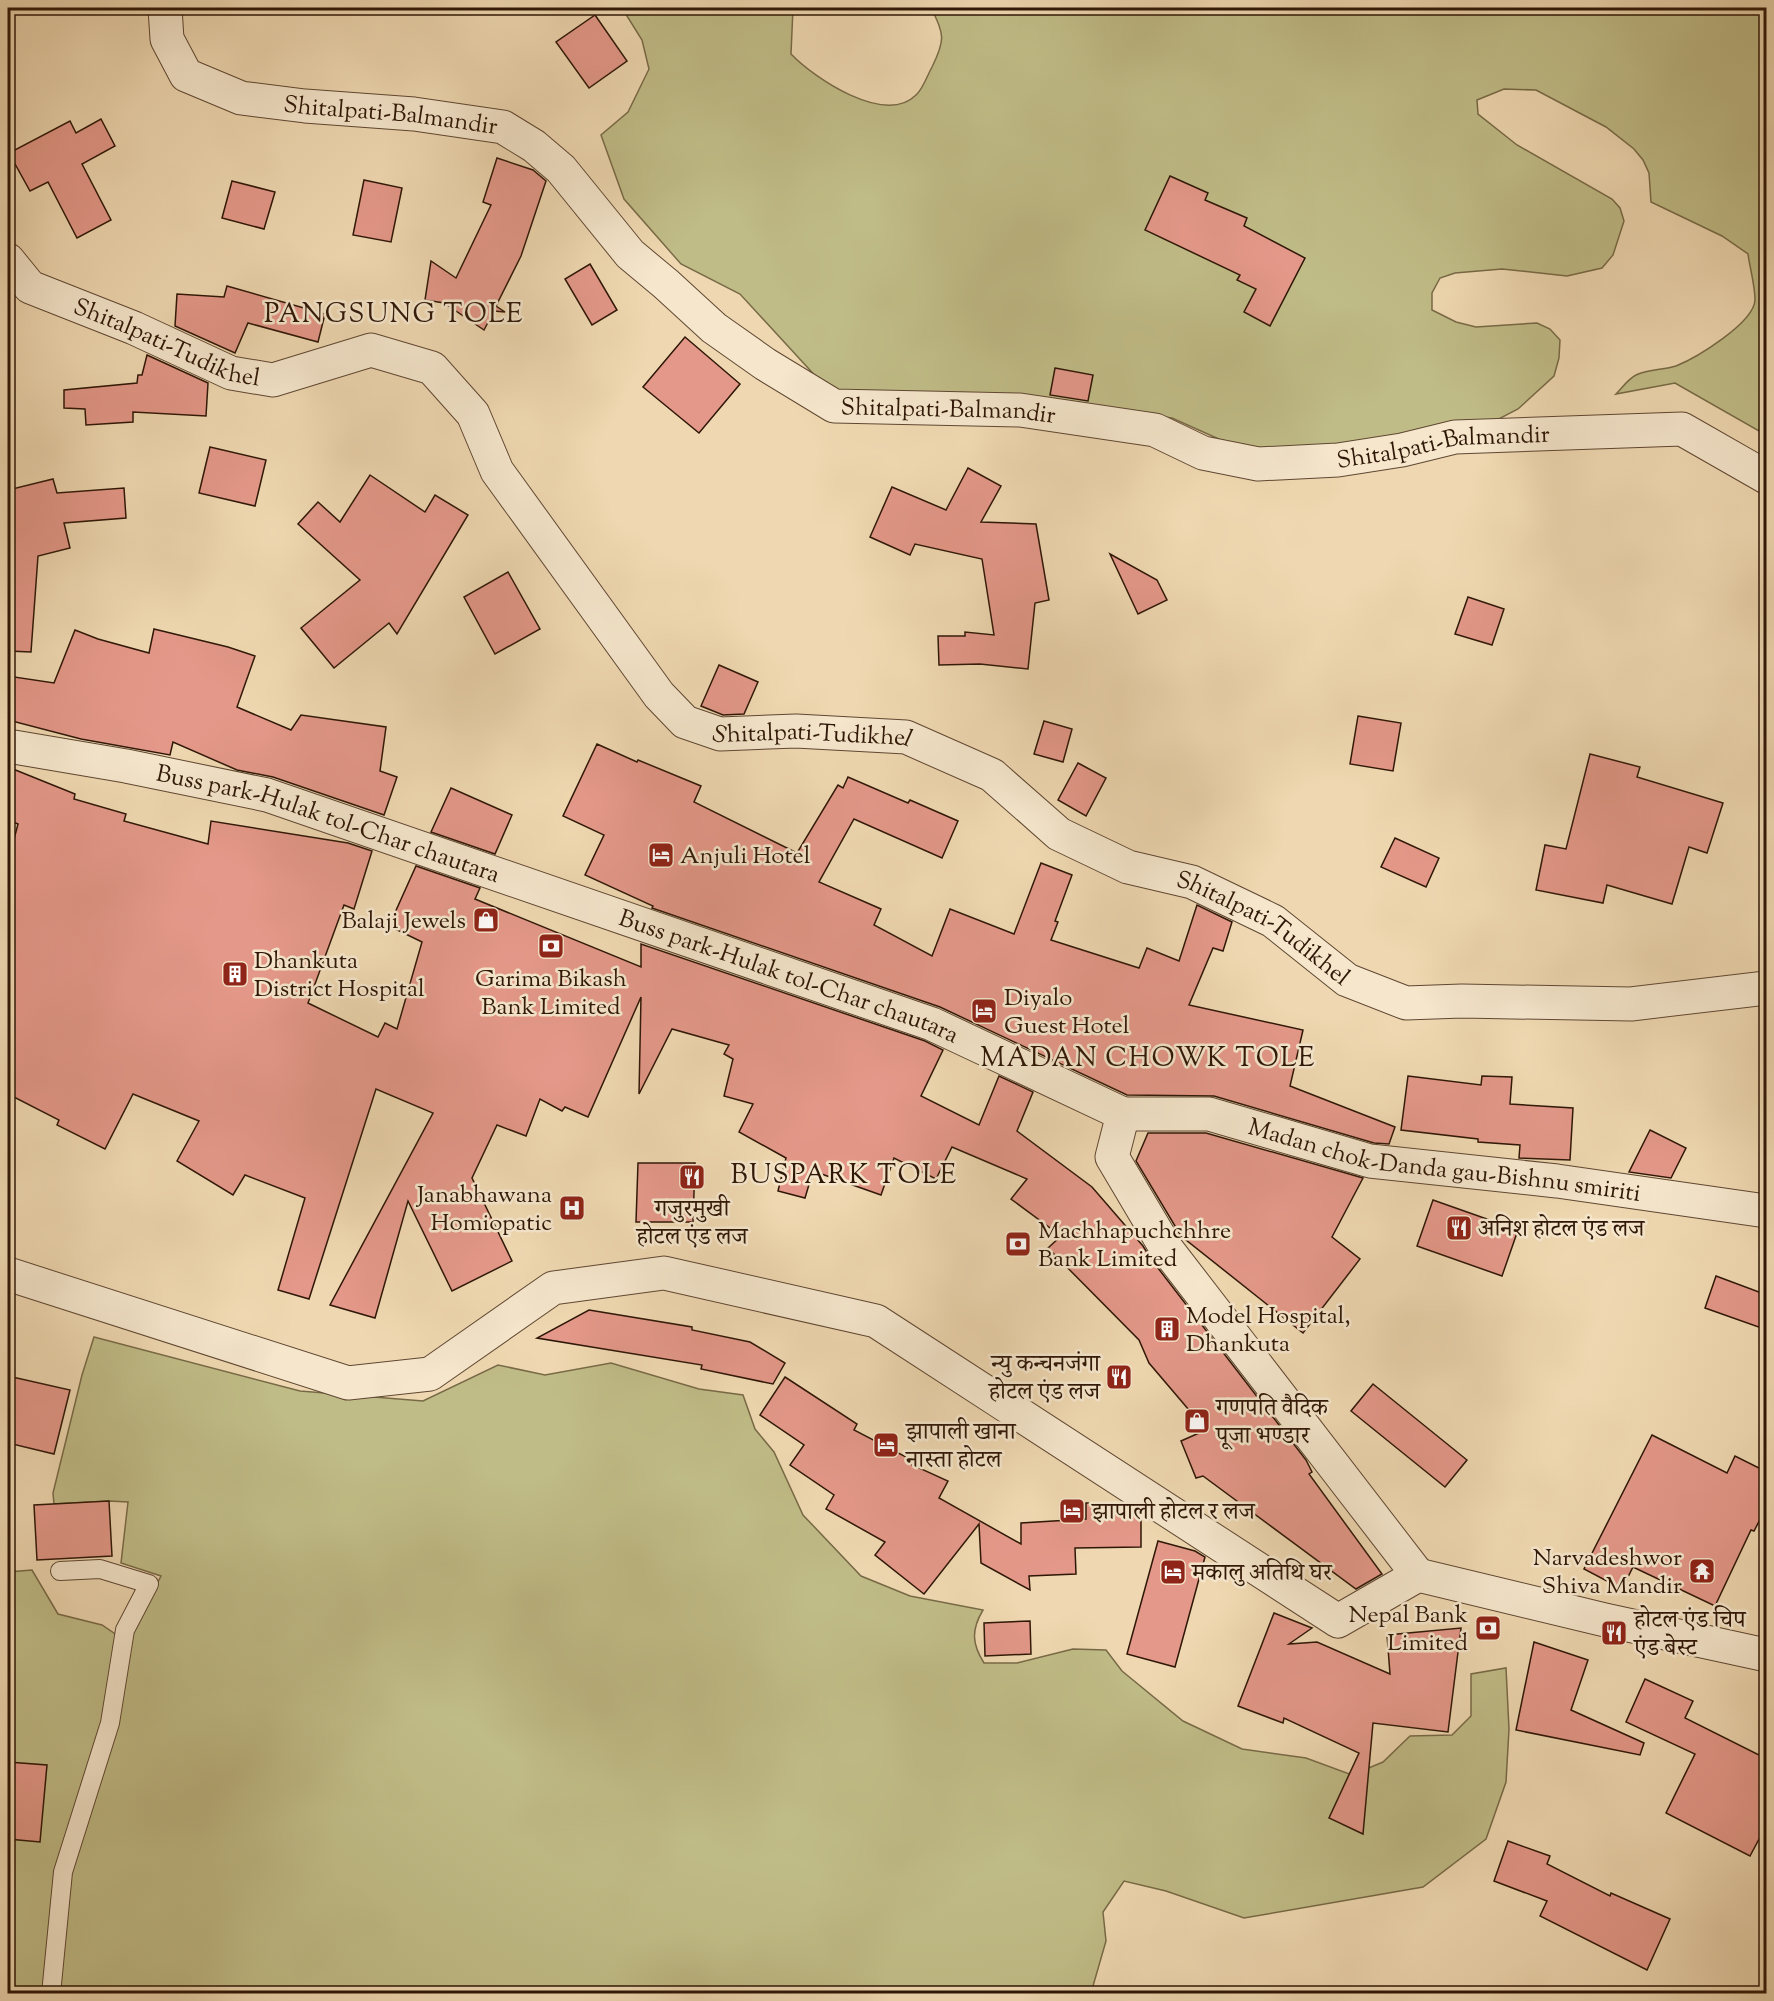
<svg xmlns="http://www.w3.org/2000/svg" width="1774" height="2001" viewBox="0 0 1774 2001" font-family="'Sorts Mill Goudy','Noto Serif Devanagari',serif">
<rect width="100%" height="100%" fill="#efd8b1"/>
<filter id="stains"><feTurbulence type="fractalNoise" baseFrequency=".00333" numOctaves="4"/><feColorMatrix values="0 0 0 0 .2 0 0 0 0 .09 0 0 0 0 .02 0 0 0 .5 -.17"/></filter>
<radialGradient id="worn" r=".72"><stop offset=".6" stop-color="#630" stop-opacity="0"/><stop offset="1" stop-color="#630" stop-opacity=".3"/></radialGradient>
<!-- green -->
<g fill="#c0bc87" stroke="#786a47" stroke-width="1.5">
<path d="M622 8H793L791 54C814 78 885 126 916 95 923 89 927 76 932 67 945 41 945 34 931 8H1766V435L1675 383 1616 394C1622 388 1628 379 1636 375 1649 369 1663 370 1676 366 1696 358 1754 323 1755 300 1755 285 1750 269 1748 254L1722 236 1651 202 1649 173 1643 160 1634 149 1606 127 1536 90 1504 89 1477 100 1478 114 1517 145 1612 199 1620 208 1624 221 1613 255 1602 268 1567 276 1502 269 1455 273 1440 278 1432 293V310L1456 322 1476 327 1537 323 1550 329 1560 340 1559 358 1554 376 1518 409 1453 443 1250 453 1172 418 1117 411 831 393 740 294 681 264 624 199 601 135 628 112 649 69 642 40Z"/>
<path d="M94 1337 300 1391 423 1401 498 1365 545 1375 611 1363 699 1389 743 1395 755 1429 774 1452 803 1515 861 1576 910 1596 983 1610C971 1630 972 1644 984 1663H1017L1073 1649 1106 1650 1122 1671 1183 1721 1242 1749 1306 1758 1352 1775 1383 1762 1410 1736 1452 1735 1471 1716V1674L1506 1668 1509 1729 1506 1782 1486 1839 1423 1887 1244 1918 1166 1891 1124 1881 1103 1912 1106 1941 1091 1993 8 1994V1572L32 1570 58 1614 102 1625 127 1642 161 1576 121 1563 128 1502 109 1501 54 1504 53 1493 82 1375Z"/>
</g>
<!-- building -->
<g fill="#e49889" stroke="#2f1707" stroke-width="1.5">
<polygon points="595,15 627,61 589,88 556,42"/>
<polygon points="101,119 115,146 82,164 111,220 77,238 48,182 30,191 9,153 70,121 76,133"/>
<polygon points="497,158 533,170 546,181 521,256 496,306 505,312 494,311 484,330 444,303 425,300 431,261 456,278 491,205 483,202"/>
<polygon points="1170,176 1208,193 1205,200 1247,218 1244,226 1305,258 1270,326 1244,312 1256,289 1237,280 1240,275 1145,230"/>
<polygon points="364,180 402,188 391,242 353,235"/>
<polygon points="232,181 275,192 264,229 222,218"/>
<polygon points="590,264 617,310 592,325 565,279"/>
<polygon points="227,286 325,314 318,342 248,323 235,353 175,326 177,294 224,297"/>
<polygon points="685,337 740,384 699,433 643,387"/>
<polygon points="147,355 208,383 206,416 133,412 133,422 86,425 85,409 64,408 64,390 137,383 138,375 142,375"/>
<polygon points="1055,368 1093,375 1088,401 1050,395"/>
<polygon points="210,447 266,460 255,506 199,493"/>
<polygon points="968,468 1001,486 981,522 1036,524 1049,600 1035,603 1028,669 980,664 939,665 938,636 965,636 965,632 994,635 982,559 915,544 910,555 870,537 892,487 946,510"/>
<polygon points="370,475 425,512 435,495 468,515 397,634 389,623 334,668 301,628 360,580 298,524 318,502 340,522"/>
<polygon points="53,479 57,493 124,488 126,518 64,523 70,548 38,556 31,652 8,651 8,490"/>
<polygon points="1110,554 1157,580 1167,600 1138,614"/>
<polygon points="508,572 540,629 495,654 464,597"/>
<polygon points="1468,597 1504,609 1492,645 1455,634"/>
<polygon points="154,629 228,647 255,656 237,707 291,730 301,715 386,727 380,771 397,777 384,815 273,777 237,770 173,742 170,755 81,739 8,720 8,676 54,683 75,630 98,639 149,653"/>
<polygon points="719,665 758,682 744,714 723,715 701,706"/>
<polygon points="1358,716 1401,723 1393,771 1350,764"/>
<polygon points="1044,721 1072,729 1063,762 1034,754"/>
<polygon points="597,744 637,762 638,760 701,786 694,802 797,853 838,785 843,788 848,777 908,803 910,800 958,821 942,858 854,819 819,882 881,909 874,925 932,956 950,909 1014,934 1041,863 1072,875 1055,921 1058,922 1051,940 1139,968 1147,948 1179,961 1197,905 1232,922 1223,951 1213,948 1189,1005 1303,1030 1290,1086 1395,1127 1389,1144 1374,1143 1214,1096 1127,1095 940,1007 652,908 653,906 585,875 604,835 563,816"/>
<polygon points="1590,754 1640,767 1637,777 1723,803 1707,853 1689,847 1672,904 1607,885 1603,903 1536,890 1545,845 1566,849"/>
<polygon points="1078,763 1106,778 1086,816 1058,800"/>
<polygon points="8,767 75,794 74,799 126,814 124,821 208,844 211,821 348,843 372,851 354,909 344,905 308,1003 378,1037 385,1023 397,1029 422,942 389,926 416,866 480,888 475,899 641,967 641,944 925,1041 943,1050 921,1096 979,1125 999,1076 1033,1092 1017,1131 1092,1187 1143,1246 1151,1259 1306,1460 1312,1472 1309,1474 1382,1574 1356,1589 1203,1476 1196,1478 1181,1441 1206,1430 1149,1363 1139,1340 1048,1248 1061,1236 1011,1199 1027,1179 952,1147 936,1179 894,1158 881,1195 813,1171 805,1198 778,1191 786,1158 739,1132 753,1104 724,1096 733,1059 724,1054 729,1045 672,1029 639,1094 641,997 588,1117 565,1107 562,1111 540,1099 526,1136 497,1125 472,1178 512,1261 452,1291 408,1201 375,1318 330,1305 433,1113 376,1089 309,1299 278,1290 305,1198 245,1175 233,1195 177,1161 199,1121 133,1094 105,1149 57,1125 59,1120 8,1094 8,862 18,824 8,820"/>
<polygon points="451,788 512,815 495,854 431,832"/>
<polygon points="1395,838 1439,858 1426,887 1381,867"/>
<polygon points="1408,1076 1481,1085 1482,1076 1512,1077 1510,1104 1573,1108 1570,1160 1519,1158 1520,1145 1478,1142 1478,1139 1401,1130"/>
<polygon points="1650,1130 1686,1148 1671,1178 1629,1172"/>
<polygon points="1148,1133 1206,1133 1363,1178 1332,1237 1360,1259 1303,1333 1181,1236 1136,1161"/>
<polygon points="638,1163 695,1163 693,1222 636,1222"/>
<polygon points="1433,1200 1518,1230 1502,1276 1417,1246"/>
<polygon points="1716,1276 1767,1295 1767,1330 1705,1308"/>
<polygon points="589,1310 692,1327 692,1330 750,1342 785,1363 773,1384 701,1369 702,1365 537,1338"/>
<polygon points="8,1376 70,1390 54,1454 8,1443"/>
<polygon points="785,1377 857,1424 854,1430 910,1459 908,1463 948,1481 939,1498 1021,1544 1021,1523 1086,1519 1086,1503 1121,1503 1141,1515 1141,1547 1075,1548 1076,1574 1029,1576 1030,1590 981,1563 979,1524 924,1594 875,1555 885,1542 826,1509 834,1495 790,1465 804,1445 760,1415"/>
<polygon points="1373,1384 1467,1460 1445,1487 1351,1411"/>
<polygon points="1652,1435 1727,1473 1735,1456 1767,1472 1767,1506 1754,1531 1751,1530 1715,1606 1633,1567 1622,1589 1584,1569"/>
<polygon points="109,1501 112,1556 37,1560 34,1505"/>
<polygon points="1158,1541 1195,1551 1205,1557 1175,1667 1127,1654"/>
<polygon points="1274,1613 1312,1628 1289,1644 1317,1642 1390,1674 1387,1635 1461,1628 1448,1732 1373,1723 1363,1834 1329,1818 1359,1753 1284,1718 1283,1723 1238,1706"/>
<polygon points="1030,1621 1031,1654 985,1656 984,1623"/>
<polygon points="1534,1642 1588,1660 1571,1710 1644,1743 1640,1755 1516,1730"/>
<polygon points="1645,1679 1693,1701 1685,1718 1767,1759 1767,1824 1750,1856 1666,1813 1695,1754 1626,1722"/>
<polygon points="8,1762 47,1765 40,1842 8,1839"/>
<polygon points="1508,1841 1550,1856 1547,1864 1610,1896 1611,1893 1670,1919 1647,1970 1540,1916 1547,1901 1494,1881"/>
</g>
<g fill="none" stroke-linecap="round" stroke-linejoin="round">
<defs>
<polyline id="lane" points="51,1994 63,1872 110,1723 125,1630 149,1584 100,1569 60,1571"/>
<g id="street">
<path id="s1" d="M165 8 167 39 186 75 241 98 305 106 414 114 503 127 534 146 561 169 630 254 666 284 714 328 765 364 834 406 1020 410 1155 430 1203 453 1258 464 1338 460 1402 450 1455 437 1682 429 1766 477"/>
<path id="s2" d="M8 260 30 287 134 328 231 373 273 380 371 350 432 368 473 414 497 471 659 695 685 722 720 734 796 731 906 737 992 775 1059 834 1128 867 1192 882 1273 921 1347 980 1406 1003 1462 1001 1631 1004 1766 988"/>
<path id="s3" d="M8 746 126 766 267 795 932 1024 1123 1114 1112 1157 1166 1248 1418 1575"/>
<path id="s4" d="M1123 1114H1209L1370 1161 1557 1181 1766 1211"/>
<polyline points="8,1274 348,1383 430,1374 553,1288 664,1273 876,1321 1338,1621 1418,1575 1605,1620 1766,1655"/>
</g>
</defs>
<!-- lane casing -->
<use href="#lane" stroke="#5f4732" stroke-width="20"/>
<!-- street casing -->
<use href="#street" stroke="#5f4732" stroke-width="35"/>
<!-- lane -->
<use href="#lane" stroke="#f5e6cc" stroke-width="18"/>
<!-- street -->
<use href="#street" stroke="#f5e6cc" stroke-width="33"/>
</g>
<!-- icons -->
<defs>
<symbol id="hotel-square" viewBox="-11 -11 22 22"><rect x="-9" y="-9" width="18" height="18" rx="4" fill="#8f2418" stroke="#f5e6cc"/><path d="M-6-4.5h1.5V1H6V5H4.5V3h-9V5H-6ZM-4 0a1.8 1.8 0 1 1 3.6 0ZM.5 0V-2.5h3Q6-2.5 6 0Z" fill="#fff"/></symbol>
<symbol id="shop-square" viewBox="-11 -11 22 22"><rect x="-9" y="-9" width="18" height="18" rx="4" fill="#8f2418" stroke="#f5e6cc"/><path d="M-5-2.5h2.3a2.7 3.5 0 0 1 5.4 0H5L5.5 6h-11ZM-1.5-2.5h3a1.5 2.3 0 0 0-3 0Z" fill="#fff"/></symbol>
<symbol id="bank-square" viewBox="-11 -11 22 22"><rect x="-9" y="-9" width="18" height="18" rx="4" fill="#8f2418" stroke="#f5e6cc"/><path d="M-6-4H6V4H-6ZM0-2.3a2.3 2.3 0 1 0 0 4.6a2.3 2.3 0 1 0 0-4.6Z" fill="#fff"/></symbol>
<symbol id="building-square" viewBox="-11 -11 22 22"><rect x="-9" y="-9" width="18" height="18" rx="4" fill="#8f2418" stroke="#f5e6cc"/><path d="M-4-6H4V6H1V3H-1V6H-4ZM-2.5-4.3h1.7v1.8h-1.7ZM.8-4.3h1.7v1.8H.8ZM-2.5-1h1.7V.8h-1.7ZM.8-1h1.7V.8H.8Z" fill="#fff"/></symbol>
<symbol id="restaurant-square" viewBox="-11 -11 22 22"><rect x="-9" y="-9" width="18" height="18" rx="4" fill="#8f2418" stroke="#f5e6cc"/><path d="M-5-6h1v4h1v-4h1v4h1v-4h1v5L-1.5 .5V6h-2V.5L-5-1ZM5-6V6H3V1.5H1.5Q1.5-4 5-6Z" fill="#fff"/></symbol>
<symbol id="hospital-square" viewBox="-11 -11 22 22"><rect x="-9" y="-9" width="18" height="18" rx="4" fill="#8f2418" stroke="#f5e6cc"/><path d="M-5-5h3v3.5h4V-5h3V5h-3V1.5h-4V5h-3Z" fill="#fff"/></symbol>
<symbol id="temple-square" viewBox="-11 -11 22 22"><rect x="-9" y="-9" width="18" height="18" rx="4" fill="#8f2418" stroke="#f5e6cc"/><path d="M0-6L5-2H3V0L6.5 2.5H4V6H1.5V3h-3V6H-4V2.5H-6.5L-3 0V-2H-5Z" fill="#fff"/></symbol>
</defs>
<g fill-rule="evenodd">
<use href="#hotel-square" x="646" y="840" width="30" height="30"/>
<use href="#shop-square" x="471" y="905" width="30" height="30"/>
<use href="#bank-square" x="536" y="931" width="30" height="30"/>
<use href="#building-square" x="220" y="959" width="30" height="30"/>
<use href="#hotel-square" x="969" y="996" width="30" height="30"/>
<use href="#restaurant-square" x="677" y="1162" width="30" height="30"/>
<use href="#hospital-square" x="557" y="1193" width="30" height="30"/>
<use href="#restaurant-square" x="1444" y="1213" width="30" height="30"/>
<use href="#bank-square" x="1003" y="1229" width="30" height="30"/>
<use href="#building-square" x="1152" y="1314" width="30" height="30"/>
<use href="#restaurant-square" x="1104" y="1362" width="30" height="30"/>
<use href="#shop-square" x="1182" y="1406" width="30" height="30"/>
<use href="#hotel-square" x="871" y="1430" width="30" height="30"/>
<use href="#hotel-square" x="1057" y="1496" width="30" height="30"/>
<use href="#temple-square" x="1687" y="1556" width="30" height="30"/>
<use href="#hotel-square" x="1158" y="1557" width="30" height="30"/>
<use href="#bank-square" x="1473" y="1613" width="30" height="30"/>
<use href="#restaurant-square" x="1599" y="1618" width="30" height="30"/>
</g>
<g text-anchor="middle" stroke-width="5" stroke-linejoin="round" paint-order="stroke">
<!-- street labels -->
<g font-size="24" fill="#2f1707" stroke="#f5e6cc">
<text dy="8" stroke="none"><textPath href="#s1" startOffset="282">Shitalpati-Balmandir</textPath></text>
<text dy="8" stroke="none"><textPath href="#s2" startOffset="183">Shitalpati-Tudikhel</textPath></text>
<text dy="8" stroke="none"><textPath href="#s1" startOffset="946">Shitalpati-Balmandir</textPath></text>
<text dy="8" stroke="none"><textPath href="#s1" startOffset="1450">Shitalpati-Balmandir</textPath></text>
<text dy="8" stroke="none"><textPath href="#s2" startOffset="1029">Shitalpati-Tudikhel</textPath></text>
<text dy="8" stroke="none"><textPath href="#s3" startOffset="330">Buss park-Hulak tol-Char chautara</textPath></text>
<text dy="8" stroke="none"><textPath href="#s2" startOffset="1533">Shitalpati-Tudikhel</textPath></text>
<text dy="8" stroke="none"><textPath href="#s3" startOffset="816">Buss park-Hulak tol-Char chautara</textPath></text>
<text dy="8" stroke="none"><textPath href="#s4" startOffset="327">Madan chok-Danda gau-Bishnu smiriti</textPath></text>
</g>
<!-- poi labels -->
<g font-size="24" fill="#2f1707" stroke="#f5e6cc" text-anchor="start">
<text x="680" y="863">Anjuli Hotel</text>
<text x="466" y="928" text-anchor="end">Balaji Jewels</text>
<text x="254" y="968">Dhankuta<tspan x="254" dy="28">District Hospital</tspan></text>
<text x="551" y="986" text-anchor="middle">Garima Bikash<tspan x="551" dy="28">Bank Limited</tspan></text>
<text x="1004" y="1005">Diyalo<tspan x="1004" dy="28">Guest Hotel</tspan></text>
<text x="552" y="1202" text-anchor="end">Janabhawana<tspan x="552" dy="28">Homiopatic</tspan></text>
<text x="692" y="1216" text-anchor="middle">गजुरमुखी<tspan x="692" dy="28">होटल एंड लज</tspan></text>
<text x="1478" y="1236">अनिश होटल एंड लज</text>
<text x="1038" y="1238">Machhapuchchhre<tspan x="1038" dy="28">Bank Limited</tspan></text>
<text x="1186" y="1323">Model Hospital,<tspan x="1186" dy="28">Dhankuta</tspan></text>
<text x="1100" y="1371" text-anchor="end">न्यु कन्चनजंगा<tspan x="1100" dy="28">होटल एंड लज</tspan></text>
<text x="1216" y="1415">गणपति वैदिक<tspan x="1216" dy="28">पूजा भण्डार</tspan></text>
<text x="906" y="1439">झापाली खाना<tspan x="906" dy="28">नास्ता होटल</tspan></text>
<text x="1092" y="1519">झापाली होटल र लज</text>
<text x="1682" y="1565" text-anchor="end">Narvadeshwor<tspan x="1682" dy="28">Shiva Mandir</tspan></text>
<text x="1192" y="1580">मकालु अतिथि घर</text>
<text x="1468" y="1622" text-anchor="end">Nepal Bank<tspan x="1468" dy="28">Limited</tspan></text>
<text x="1634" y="1627">होटल एंड चिप<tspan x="1634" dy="28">एंड बेस्ट</tspan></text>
</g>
<!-- quarter labels -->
<g font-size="27" letter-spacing="1.5" fill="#2f1707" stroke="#f5e6cc">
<text x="394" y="322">PANGSUNG TOLE</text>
<text x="1148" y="1066">MADAN CHOWK TOLE</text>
<text x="844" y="1183">BUSPARK TOLE</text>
</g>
</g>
<!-- margin -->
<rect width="1774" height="2001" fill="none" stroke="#efd8b1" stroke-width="30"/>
<rect x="9" y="9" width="1756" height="1983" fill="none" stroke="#2f1707" stroke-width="3"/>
<rect x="15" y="15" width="1744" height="1971" fill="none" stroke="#2f1707" stroke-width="1.5"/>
<rect width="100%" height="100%" filter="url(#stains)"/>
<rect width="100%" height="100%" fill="url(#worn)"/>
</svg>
